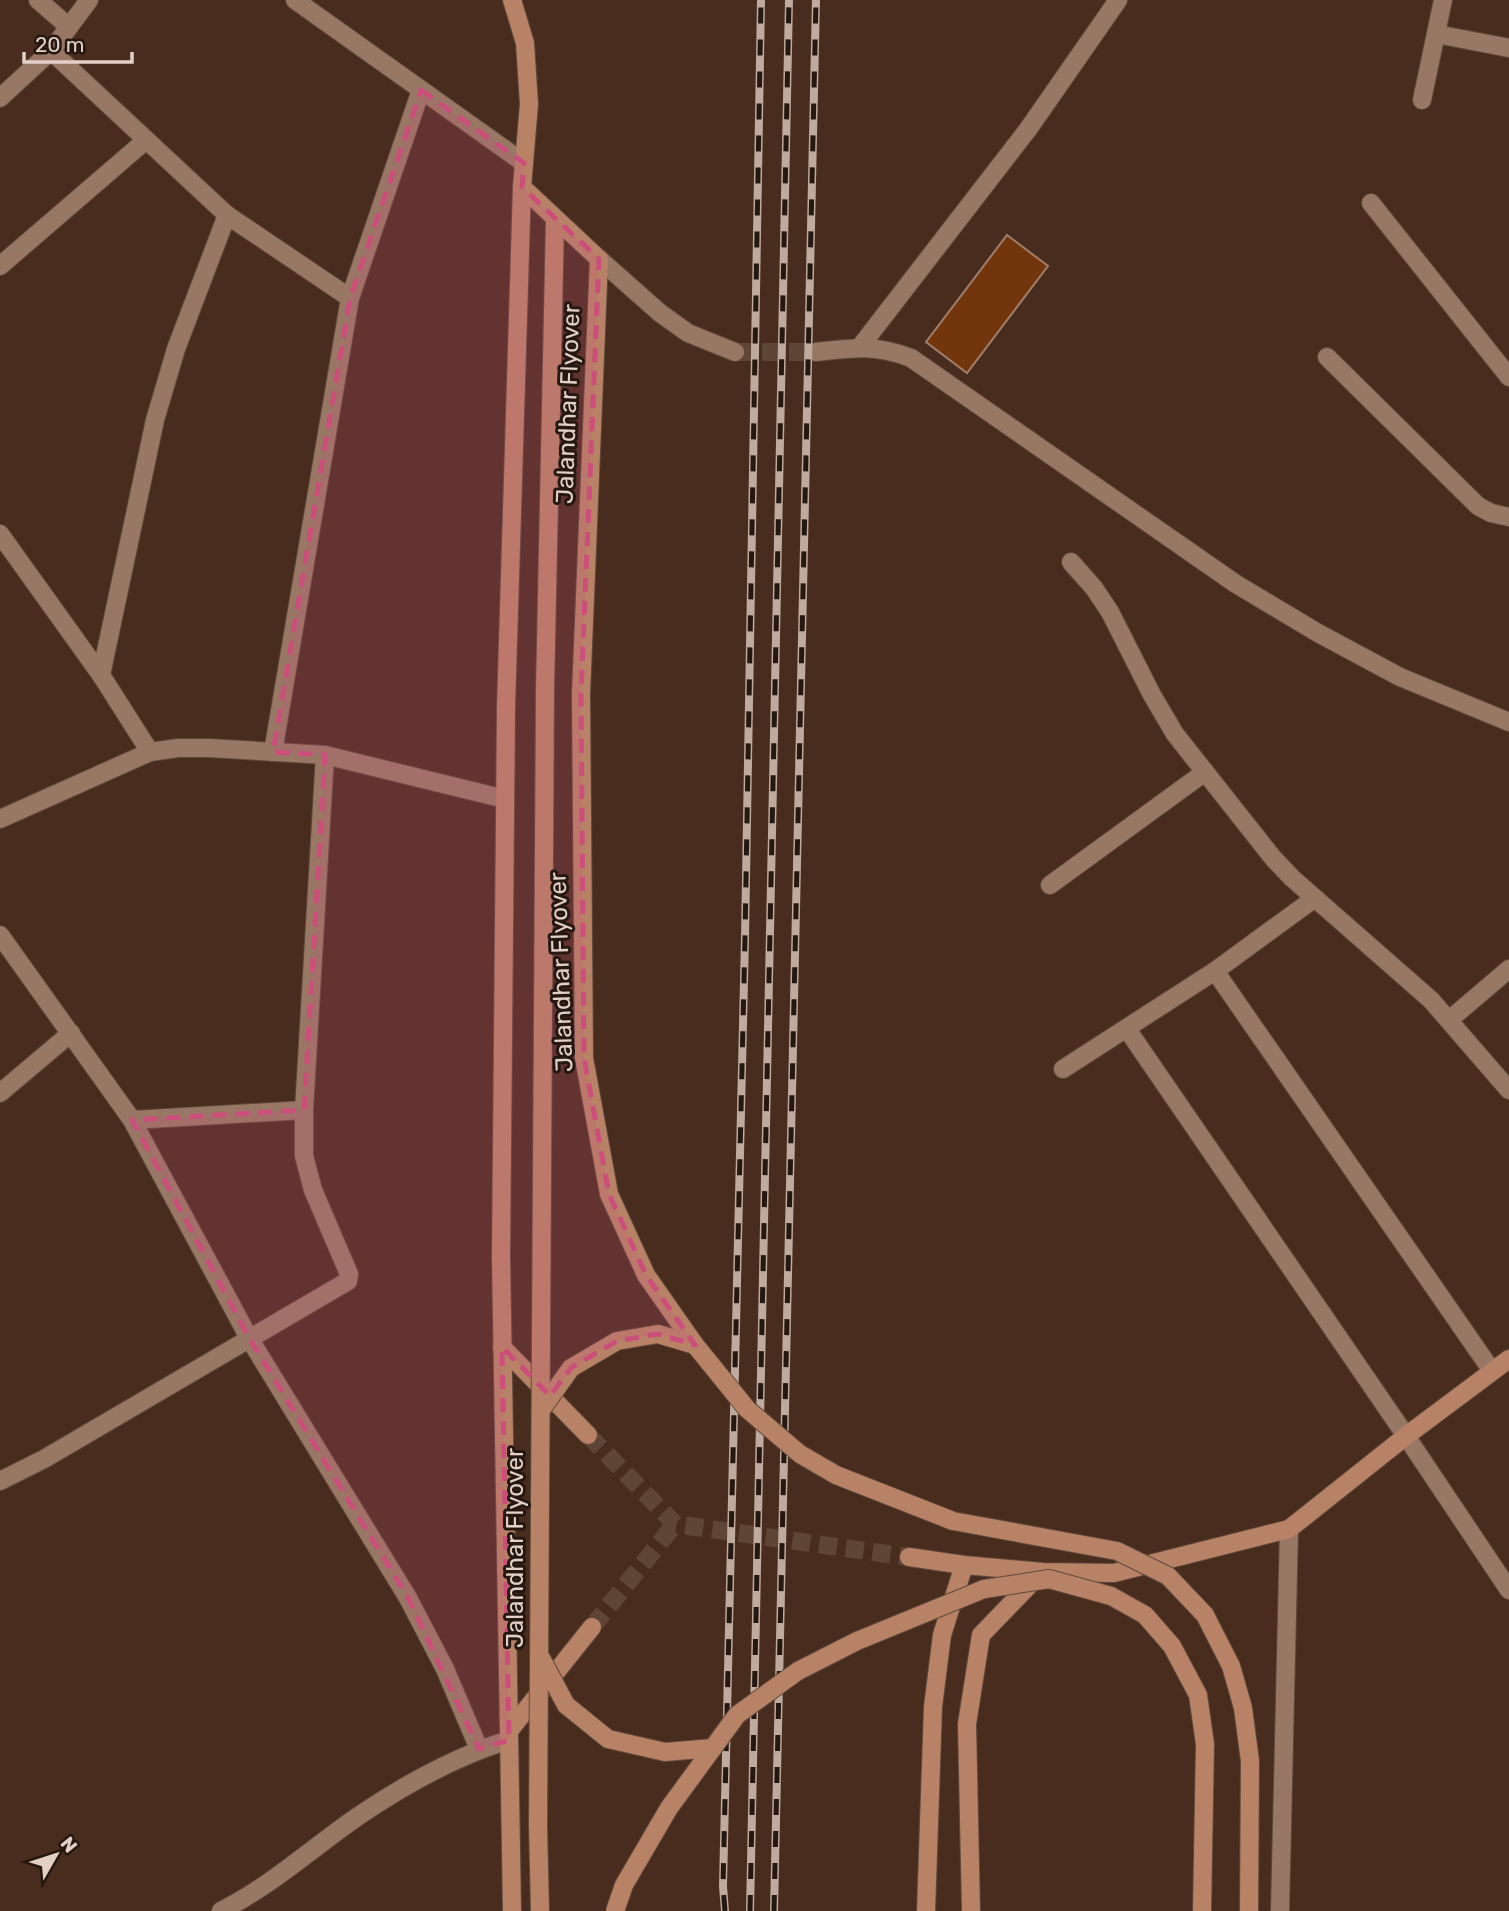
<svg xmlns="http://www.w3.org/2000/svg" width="1509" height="1911" viewBox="0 0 1509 1911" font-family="Rubik,sans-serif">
<rect width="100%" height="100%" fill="#482c1d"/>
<!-- building -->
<polygon fill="#73350c" stroke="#a07f6d" stroke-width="2" points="1007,235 1048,266 967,373 926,342"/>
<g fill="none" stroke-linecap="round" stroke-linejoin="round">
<!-- minor-tunnel -->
<polyline stroke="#5f4536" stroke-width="18" stroke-dasharray="18 9" stroke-linecap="butt" points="735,352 816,352"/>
<!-- major-tunnel -->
<g stroke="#5f4536" stroke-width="18" stroke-dasharray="18 9" stroke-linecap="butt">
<polyline points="588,1435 675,1524 909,1557"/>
<polyline points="592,1627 675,1524"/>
</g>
<defs>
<g id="minor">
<polyline points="38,0 69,27"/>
<polyline points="295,0 524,163"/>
<polyline points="1436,34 1509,48"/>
<polyline points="51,51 227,215 350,298"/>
<polyline points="0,98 51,51 89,0"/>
<polyline points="1422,100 1443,0"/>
<polyline points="1371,203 1509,377"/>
<polyline points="599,259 660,313 688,333 735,352"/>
<polyline points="0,266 145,141"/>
<polyline points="860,347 1029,128 1118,0"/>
<path d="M816 352C853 348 874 344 911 358L1236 584 1318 633 1400 677 1509 722"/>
<polyline points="1327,357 1478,506 1491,513 1509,517"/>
<polyline points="0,534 101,675 150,752"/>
<polyline points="1071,562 1094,588 1110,612 1152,695 1175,734 1273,858 1292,878 1431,1000 1509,1090"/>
<polyline points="101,675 155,420 176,349 227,215"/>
<polyline points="273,752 350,298 421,90"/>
<polyline points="0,819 150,752 178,748 209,748 325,755 505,799"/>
<polyline points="1050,885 1205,772"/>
<polyline points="0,935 132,1120 249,1338 408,1598 445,1669 479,1749"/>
<polyline points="1215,971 1492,1371"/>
<polyline points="1449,1020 1509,969"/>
<polyline points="1127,1029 1406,1436 1509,1590"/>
<polyline points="1063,1069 1215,971 1315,898"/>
<polyline points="0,1093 71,1033"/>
<polyline points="132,1120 304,1110"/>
<polyline points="0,1481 44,1459 348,1281 349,1274 313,1190 304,1156 304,1110 325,755"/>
<path d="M221 1911C272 1885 311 1849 357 1817 404 1785 456 1756 509 1740"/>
<polyline points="1280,1911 1289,1529"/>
</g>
<g id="major">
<polyline points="522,187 599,259 581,694"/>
<polyline points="545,690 555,219"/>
<polyline points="502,1347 588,1435"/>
<polyline points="909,1557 964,1565 1043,1572 1114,1573 1289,1529 1406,1436 1509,1359"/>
<polyline points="509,1731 592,1627"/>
<polyline points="512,1911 501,1257 506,707 522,187 529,104 525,43 512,0"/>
<polyline points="926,1911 933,1707 942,1635 964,1565"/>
<polyline points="971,1911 967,1724 981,1635 1039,1575"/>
</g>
</defs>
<!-- minor casing -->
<use href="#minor" stroke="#60493b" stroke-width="20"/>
<!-- major casing -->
<use href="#major" stroke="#60493b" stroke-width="20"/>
<!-- minor -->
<use href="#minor" stroke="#987765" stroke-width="18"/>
<!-- major -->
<use href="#major" stroke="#b88266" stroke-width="18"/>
<defs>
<g id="rail">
<polyline points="725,1911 723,1886 745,938 761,0"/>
<polyline points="750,1911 789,0"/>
<polyline points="774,1911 816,0"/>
</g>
</defs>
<!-- rail casing -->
<use href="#rail" stroke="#beaa9e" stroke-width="8"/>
<!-- rail -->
<use href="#rail" stroke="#251811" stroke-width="5" stroke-dasharray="16" stroke-linecap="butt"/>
<defs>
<g id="major-bridge">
<polyline points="581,694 584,1058 609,1194 646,1275 695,1345 747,1409 800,1454 836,1475 953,1521 1117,1551 1168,1576 1205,1615 1231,1666 1243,1708 1250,1761 1249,1911"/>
<polyline points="541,1410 571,1368 617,1341 658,1334 695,1345"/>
<polyline points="541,1658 566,1705 608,1739 665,1752 713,1748"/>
<polyline points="540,1911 538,1826 545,690"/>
<polyline points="615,1911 624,1885 669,1808 737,1715 798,1671 857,1641 984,1589 1049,1579 1111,1596 1145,1615 1172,1646 1198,1695 1205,1744 1202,1911"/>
</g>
</defs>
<!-- major-bridge casing -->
<use href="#major-bridge" stroke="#60493b" stroke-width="20" stroke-linecap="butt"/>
<!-- major-bridge -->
<use href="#major-bridge" stroke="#b88266" stroke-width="18"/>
</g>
<!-- marked area -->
<path fill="#cc4f7b" fill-opacity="0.2" stroke="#cc4f7b" stroke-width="5" stroke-dasharray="14 9" stroke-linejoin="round" d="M421 90 524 163 522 187 599 259 581 694 584 1058 609 1194 646 1275 695 1345 658 1334 617 1341 571 1368 550 1396 502 1347 509 1740 479 1749 408 1598 249 1338 132 1120 304 1110 325 755 273 752 350 298Z"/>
<g text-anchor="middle" stroke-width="6" stroke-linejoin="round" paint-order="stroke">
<!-- street labels -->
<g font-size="24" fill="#e2d0c6" stroke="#251811">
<text transform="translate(568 404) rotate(-88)" y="8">Jalandhar Flyover</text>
<text transform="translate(561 972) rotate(-92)" y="8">Jalandhar Flyover</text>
<text transform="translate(515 1548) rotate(-90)" y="8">Jalandhar Flyover</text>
</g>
</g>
<!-- north arrow -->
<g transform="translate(56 1855) rotate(51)" stroke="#251811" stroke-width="5" paint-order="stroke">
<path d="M0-5L12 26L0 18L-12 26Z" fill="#e2d0c6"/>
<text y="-10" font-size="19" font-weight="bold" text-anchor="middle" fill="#e2d0c6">N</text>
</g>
<!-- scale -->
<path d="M24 52v10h108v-10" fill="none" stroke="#e2d0c6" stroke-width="3.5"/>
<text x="35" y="52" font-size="21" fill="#e2d0c6" stroke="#251811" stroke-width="5" paint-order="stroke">20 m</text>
</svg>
